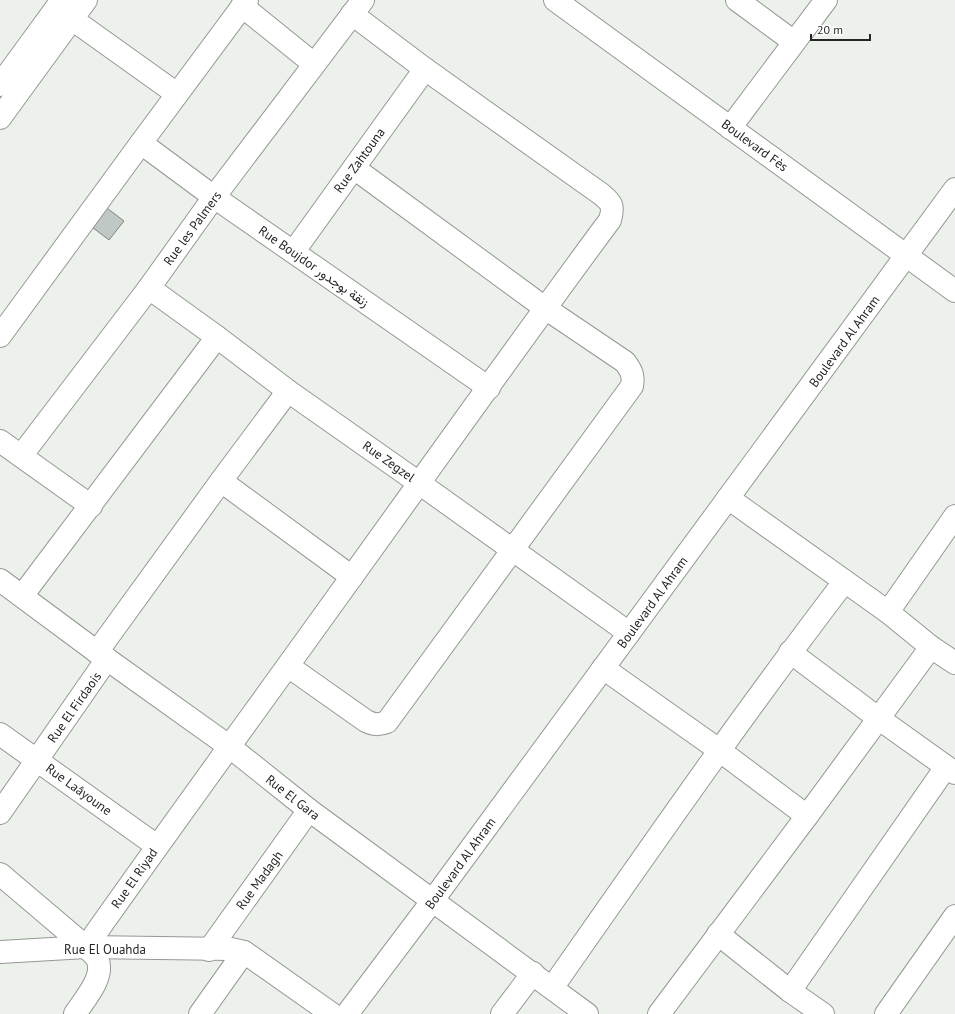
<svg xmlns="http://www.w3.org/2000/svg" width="955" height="1014" viewBox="0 0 955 1014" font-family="'PT Sans',Vazirmatn,sans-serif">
<rect width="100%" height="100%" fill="#ecf1eb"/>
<!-- building -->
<polygon fill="#c0c8c6" stroke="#7e8683" points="99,202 124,221 109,240 84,221"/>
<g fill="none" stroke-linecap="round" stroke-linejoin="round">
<defs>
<g id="minor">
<polyline points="555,0 955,291"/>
<polyline points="737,0 794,42"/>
<polyline points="242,6 314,64"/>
<polyline points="72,19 177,94"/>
<polyline points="0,85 62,0"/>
<polyline points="0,118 86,0"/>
<polyline points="730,128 826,0"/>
<polyline points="141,143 214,197 489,388"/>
<polyline points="294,251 425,69"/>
<polyline points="149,288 217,337 288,391 419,483 629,633"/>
<polyline points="0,336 141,143 247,0"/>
<polyline points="0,441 91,506"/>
<polyline points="21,456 149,288 214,197 363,0"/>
<polyline points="221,481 352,577"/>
<polyline points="728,498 888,612 931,647 955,663"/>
<polyline points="0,580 97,652 230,747 309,810 587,1014"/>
<polyline points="22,596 217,337"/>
<polyline points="888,612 955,516"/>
<polyline points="97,652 221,481 288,391"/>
<polyline points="790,652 878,718 955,773"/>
<path d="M288 666 366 721C374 725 379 725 387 722L632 386C634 375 631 370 625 362L545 308 354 168"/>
<polyline points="603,668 719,750 807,816"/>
<polyline points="0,734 157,846"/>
<polyline points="0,813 107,659"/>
<polyline points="0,874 86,947"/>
<polyline points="718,934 790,991 823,1014"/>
<polyline points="209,950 309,810"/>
<polyline points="0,952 86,947 231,949 244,952 332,1014"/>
<path d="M552 988C648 851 743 714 844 582"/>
<polyline points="790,991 946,767"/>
<path d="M75 1014C84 1000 104 978 98 961 96 956 90 951 86 947 169 829 254 713 338 596 429 470 518 344 610 220 614 206 612 203 601 194L425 69 352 14"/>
<polyline points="200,1014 244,952"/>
<polyline points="347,1014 433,900 955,189"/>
<polyline points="502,1014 533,973"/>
<polyline points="659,1014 807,816 931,647"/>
<polyline points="886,1014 955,916"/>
</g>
</defs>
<!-- minor casing -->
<use href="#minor" stroke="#949993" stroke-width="24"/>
<!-- minor -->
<use href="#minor" stroke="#fff" stroke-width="22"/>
</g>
<g text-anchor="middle" stroke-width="4" stroke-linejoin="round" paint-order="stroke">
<!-- street labels -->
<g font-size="13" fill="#242624" stroke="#fff">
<text transform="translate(755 145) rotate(36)" y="5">Boulevard Fès</text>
<text transform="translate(359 160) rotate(-54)" y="5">Rue Zahtouna</text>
<text transform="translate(192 228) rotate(-54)" y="5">Rue les Palmers</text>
<text transform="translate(314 266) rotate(35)" y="5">Rue Boujdor زنقة بوجدور</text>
<text transform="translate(844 341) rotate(-54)" y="5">Boulevard Al Ahram</text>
<text transform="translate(389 461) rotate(35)" y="5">Rue Zegzel</text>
<text transform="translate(652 602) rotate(-54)" y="5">Boulevard Al Ahram</text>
<text transform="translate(74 707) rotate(-55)" y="5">Rue El Firdaois</text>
<text transform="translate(79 789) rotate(36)" y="5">Rue Laâyoune</text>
<text transform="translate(293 797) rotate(38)" y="5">Rue El Gara</text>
<text transform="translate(460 863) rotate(-54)" y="5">Boulevard Al Ahram</text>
<text transform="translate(134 878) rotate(-55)" y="5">Rue El Riyad</text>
<text transform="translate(259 880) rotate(-54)" y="5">Rue Madagh</text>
<text x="105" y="954">Rue El Ouahda</text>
</g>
</g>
<!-- scale -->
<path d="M811 34v6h59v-6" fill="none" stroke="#242624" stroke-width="2"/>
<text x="817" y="34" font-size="12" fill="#242624" stroke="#ffffff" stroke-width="3" paint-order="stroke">20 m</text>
</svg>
